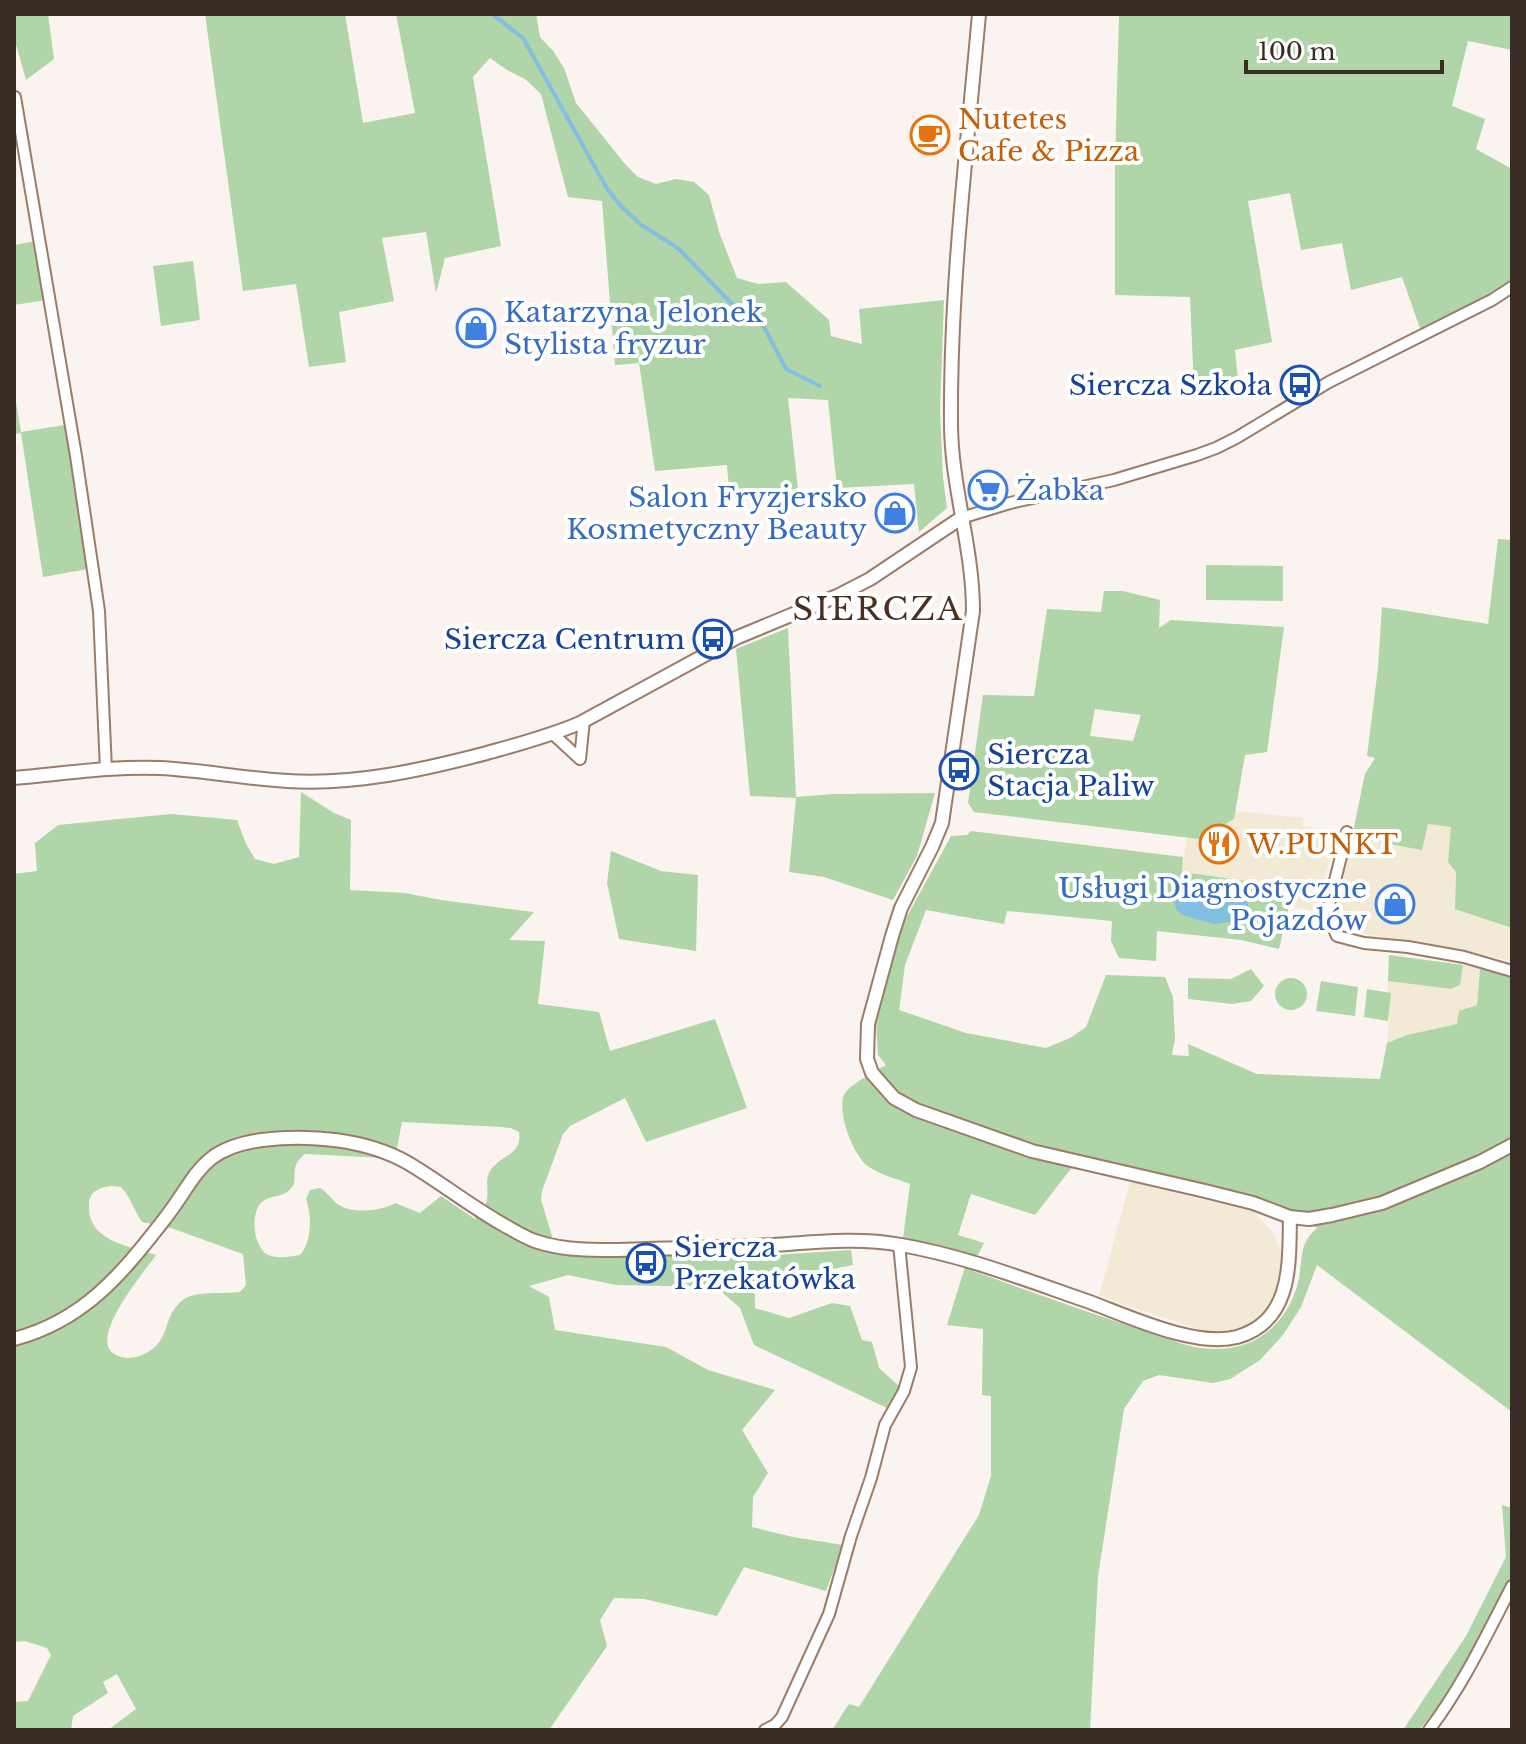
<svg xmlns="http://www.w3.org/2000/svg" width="1526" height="1744" viewBox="0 0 1526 1744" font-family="'Libre Baskerville',serif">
<rect width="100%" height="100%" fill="#faf3ef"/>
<!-- commercial -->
<g fill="#f3ead5">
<polygon points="1431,773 1512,920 1512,962 1473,952 1353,932 1337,909 1365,774"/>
<polygon points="1235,811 1304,818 1302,826 1336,832 1317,912 1289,906 1262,883 1182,872 1187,837 1200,839 1234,819"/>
<polygon points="1463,965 1480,969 1477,1005 1458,1024 1407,1035 1387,1043 1391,993 1387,992 1388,981 1451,989 1460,985"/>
<polygon points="1130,1182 1254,1212 1272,1231 1282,1251 1280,1278 1275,1298 1263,1312 1246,1326 1225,1332 1206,1332 1099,1296"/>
</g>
<!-- green -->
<g fill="#afd5a8" fill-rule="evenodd">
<polygon points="14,14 48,14 54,59 26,80 14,37"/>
<polygon points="205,14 345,14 363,123 415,113 396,14 536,14 540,37 553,51 564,68 576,103 625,164 638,177 656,184 676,179 694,182 709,195 719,232 737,278 758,284 786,282 829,320 831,336 862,344 859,309 944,300 940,411 943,478 947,508 919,532 914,484 837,488 828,400 788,398 798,489 729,490 727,465 655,471 639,363 615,365 602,201 568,197 541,94 525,79 507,70 490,58 473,77 501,246 445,258 436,293 426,232 382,238 394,301 339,312 346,362 309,367 296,284 243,291"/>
<polygon points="1119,14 1512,14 1512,50 1468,41 1452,106 1485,119 1476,149 1512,169 1512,282 1421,331 1402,277 1351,290 1342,243 1301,250 1290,193 1248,201 1272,342 1235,350 1238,380 1194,388 1190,297 1115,295 1115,164"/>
<polygon points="36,241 46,300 14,305 14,245"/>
<polygon points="193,261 200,320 161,326 153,266"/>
<polygon points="14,390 21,432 65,425 88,569 43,577 21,433 14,434"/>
<polygon points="1498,539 1512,540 1512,928 1455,909 1456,872 1448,862 1451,827 1428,824 1422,850 1352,837 1365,774 1375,758 1367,756 1378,668 1382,607 1488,624"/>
<polygon points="1206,565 1283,566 1283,601 1206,600"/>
<path d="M1104 591H1123L1160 600 1159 628 1171 620 1284 627 1267 752 1245 755 1234 819 1199 839 974 812 968 803 983 695 1034 696 1047 609 1101 612ZM1095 709 1141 715 1133 741 1090 736Z"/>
<polygon points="788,628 796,797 834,794 935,793 917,856 893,900 824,877 789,872 796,798 750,796 736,649"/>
<path d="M301 792 334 813 351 820 350 890 405 893 441 900 534 912 509 940 545 941 538 1004 599 1012 610 1051 715 1019 747 1108 646 1142 625 1098 570 1126 563 1134 542 1191 541 1200 552 1236 547 1252 610 1257 679 1254 698 1260 851 1250 853 1265 817 1272 755 1273V1308L789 1318 832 1303 850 1306 862 1340 872 1342 879 1368 900 1387 889 1409 754 1345 740 1308 716 1287 616 1285 568 1275 529 1286 549 1297 555 1330 666 1347 708 1370 775 1390 742 1430 768 1473 753 1497 752 1527 793 1537 843 1545 826 1591 744 1567 717 1616 644 1599 614 1598 600 1620 607 1646 549 1730H108L136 1709 117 1674 103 1682 108 1693 73 1716 71 1730H14V1702L28 1701 51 1655 47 1648 25 1641 14 1642V1486H15L14 1476V874L37 871 35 843 58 825 171 814 237 820 246 844 255 859 274 864 299 857ZM402 1122 502 1127 511 1128 519 1132C523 1155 500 1155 490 1171 484 1181 490 1193 486 1203 484 1209 479 1214 475 1219L441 1196 420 1213 395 1203C382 1211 353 1214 339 1205 332 1201 330 1194 320 1188L310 1190 306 1199C312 1216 312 1242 300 1255 290 1257 278 1259 268 1255 254 1248 250 1216 260 1204 268 1194 284 1199 292 1187 297 1180 292 1171 297 1163 297 1162 304 1154 305 1154L385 1158 397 1148ZM111 1186 121 1187C131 1198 134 1210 142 1222L171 1228 243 1254 246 1285 240 1292C224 1294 196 1291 184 1299 161 1316 172 1340 146 1353 137 1358 126 1360 116 1355 85 1341 145 1271 156 1255 130 1246 87 1241 89 1205 89 1191 99 1188 111 1186Z"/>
<path d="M971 831 1183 857 1182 872 1261 883 1289 906 1279 949 1241 940 1157 931 1156 961 1119 958 1111 941 1112 921 1007 911 1004 924 926 910 905 965 899 1010 966 1033 1046 1048 1070 1038 1086 1027 1106 975 1165 977 1173 997 1175 1039 1172 1055 1189 1056 1188 1044 1257 1074 1380 1079 1387 1043 1407 1035 1457 1024 1459 1011 1477 1005 1480 969 1512 977V1412L1317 1265 1301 1307 1283 1335 1260 1360 1230 1379 1213 1383 1159 1375 1143 1381 1124 1409 1098 1576 1090 1730H832L849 1704 859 1707 979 1515 991 1476V1396L982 1395 983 1329 947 1325 969 1254 903 1239 910 1184C897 1179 881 1175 869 1167 854 1158 835 1110 845 1093 851 1084 876 1071 886 1065L878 1055 876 1024 879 997 893 942 951 836 967 835ZM1080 1157 1186 1180 1263 1200 1317 1228C1299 1244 1303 1256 1299 1278 1296 1295 1287 1313 1274 1326 1255 1345 1228 1352 1201 1348 1183 1346 1166 1337 1149 1332 1089 1313 1029 1291 970 1270L984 1243 958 1235 971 1194 1035 1215Z"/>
<polygon points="611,851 661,871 698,875 696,951 619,939 607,883"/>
<polygon points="1389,955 1463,965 1460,985 1451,989 1388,981"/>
<polygon points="1251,969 1264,986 1251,1001 1232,1004 1188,999 1188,978 1231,979"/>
<circle cx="1291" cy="994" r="16"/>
<polygon points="1321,981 1358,987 1355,1016 1316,1011"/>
<polygon points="1367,989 1391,993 1388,1021 1364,1017"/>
<polygon points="1502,1505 1512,1508 1512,1581 1449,1694 1419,1730 1403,1730 1466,1636 1506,1557"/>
</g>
<!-- water -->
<polygon fill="#83bee3" points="1186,885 1232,891 1248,903 1248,919 1214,924 1182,915 1176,909 1172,890"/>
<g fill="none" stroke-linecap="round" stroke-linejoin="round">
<!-- stream -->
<polyline stroke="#83bee3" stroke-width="4" points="492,14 523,38 606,187 619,204 640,224 679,249 731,303 763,325 786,369 820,386"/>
<defs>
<g id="minor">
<polyline points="15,97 76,456 99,611 106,770"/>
<polyline points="961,518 1010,503 1114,480 1197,455 1216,448 1236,438 1329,382 1492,300 1512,287"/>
<polyline points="553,734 580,759 584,720"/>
<polyline points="1347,832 1327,913 1337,936 1364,943 1408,947 1464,957 1512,971"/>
<polyline points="765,1730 775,1725 782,1717 829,1614 851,1536 871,1478 885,1425 904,1391 911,1367 899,1244"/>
<path d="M1429 1730C1463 1685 1486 1636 1512 1586"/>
</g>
<g id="tertiary">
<path d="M979 14C967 150 950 286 951 423 951 486 973 547 973 611L942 823 932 847 901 908 892 936 868 1024 867 1059 872 1073 894 1098 916 1110 1032 1151 1205 1191 1253 1203 1290 1217 1309 1219 1332 1215 1382 1203 1480 1162 1512 1145"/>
<path d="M14 778C62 774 112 766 160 768 203 770 246 779 288 781 356 785 422 770 487 753 519 744 550 736 580 723L738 637 837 596 870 579 961 518"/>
<path d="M14 1339C83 1321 121 1275 163 1221 198 1177 198 1149 262 1140 309 1134 366 1139 408 1163 440 1182 469 1205 502 1224 513 1230 524 1237 535 1241 570 1253 610 1250 647 1249 689 1248 731 1247 774 1245 816 1242 859 1237 901 1245 965 1256 1026 1280 1087 1301 1128 1316 1195 1348 1237 1337 1293 1321 1289 1263 1290 1217"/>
</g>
</defs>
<!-- minor casing -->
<use href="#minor" stroke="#9b7c69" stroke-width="14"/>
<!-- tertiary casing -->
<use href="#tertiary" stroke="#9b7c69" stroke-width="16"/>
<!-- minor -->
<use href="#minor" stroke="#fff" stroke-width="10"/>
<!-- tertiary -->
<use href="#tertiary" stroke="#fff" stroke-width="12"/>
</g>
<!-- icons -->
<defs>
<symbol id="cafe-ring" viewBox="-11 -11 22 22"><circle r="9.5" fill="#fff" stroke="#e8710a" stroke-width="1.5"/><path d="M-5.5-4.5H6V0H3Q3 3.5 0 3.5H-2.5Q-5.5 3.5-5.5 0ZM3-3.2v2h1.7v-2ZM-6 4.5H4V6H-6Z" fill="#e8710a"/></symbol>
<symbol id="shop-ring" viewBox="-11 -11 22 22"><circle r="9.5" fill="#fff" stroke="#3f7fe0" stroke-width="1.5"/><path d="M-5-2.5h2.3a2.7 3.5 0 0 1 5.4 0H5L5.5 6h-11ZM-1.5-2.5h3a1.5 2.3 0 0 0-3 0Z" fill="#3f7fe0"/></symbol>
<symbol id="bus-ring" viewBox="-11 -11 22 22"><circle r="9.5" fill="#fff" stroke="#1a4fb4" stroke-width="1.5"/><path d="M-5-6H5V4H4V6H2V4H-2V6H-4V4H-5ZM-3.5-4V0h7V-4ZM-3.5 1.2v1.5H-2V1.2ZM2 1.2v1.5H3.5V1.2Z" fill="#1a4fb4"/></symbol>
<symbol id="supermarket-ring" viewBox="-11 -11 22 22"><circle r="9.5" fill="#fff" stroke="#3f7fe0" stroke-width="1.5"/><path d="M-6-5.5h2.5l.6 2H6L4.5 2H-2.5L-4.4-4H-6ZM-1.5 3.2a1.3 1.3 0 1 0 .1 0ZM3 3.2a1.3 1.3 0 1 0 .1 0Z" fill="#3f7fe0"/></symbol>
<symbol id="restaurant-ring" viewBox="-11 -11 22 22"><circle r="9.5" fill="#fff" stroke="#e8710a" stroke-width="1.5"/><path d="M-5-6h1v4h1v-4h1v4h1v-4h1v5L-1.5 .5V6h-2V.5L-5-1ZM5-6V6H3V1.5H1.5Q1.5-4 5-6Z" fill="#e8710a"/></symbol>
</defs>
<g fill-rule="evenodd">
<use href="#cafe-ring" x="908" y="113" width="44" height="44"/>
<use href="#shop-ring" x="454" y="306" width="44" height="44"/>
<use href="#bus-ring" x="1278" y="363" width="44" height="44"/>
<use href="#supermarket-ring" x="966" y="468" width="44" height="44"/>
<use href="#shop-ring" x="873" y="491" width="44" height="44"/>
<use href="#bus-ring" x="691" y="617" width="44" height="44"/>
<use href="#bus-ring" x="937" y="748" width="44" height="44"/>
<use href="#restaurant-ring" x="1197" y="822" width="44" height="44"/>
<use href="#shop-ring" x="1373" y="882" width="44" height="44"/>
<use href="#bus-ring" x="624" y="1241" width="44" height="44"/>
</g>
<g text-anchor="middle" stroke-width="8" stroke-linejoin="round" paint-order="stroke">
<!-- food labels -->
<g font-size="28" fill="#c56008" stroke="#fff" text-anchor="start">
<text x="958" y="129">Nutetes<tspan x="958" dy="32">Cafe &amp; Pizza</tspan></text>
<text x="1247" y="854">W.PUNKT</text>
</g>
<!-- shop labels -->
<g font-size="28" fill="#366cbe" stroke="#fff" text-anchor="start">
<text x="504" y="322">Katarzyna Jelonek<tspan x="504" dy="32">Stylista fryzur</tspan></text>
<text x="1016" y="500">Żabka</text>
<text x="867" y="507" text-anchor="end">Salon Fryzjersko<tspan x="867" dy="32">Kosmetyczny Beauty</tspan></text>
<text x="1367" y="898" text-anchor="end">Usługi Diagnostyczne<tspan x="1367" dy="32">Pojazdów</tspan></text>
</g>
<!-- transit labels -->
<g font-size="28" fill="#164399" stroke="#fff" text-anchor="end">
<text x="1272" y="395">Siercza Szkoła</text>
<text x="685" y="649">Siercza Centrum</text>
<text x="987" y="764" text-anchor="start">Siercza<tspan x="987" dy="32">Stacja Paliw</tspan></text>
<text x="674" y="1257" text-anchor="start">Siercza<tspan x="674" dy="32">Przekatówka</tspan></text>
</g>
<!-- quarter labels -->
<g font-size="32" letter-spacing="2" fill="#4b3020" stroke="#fff">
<text x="878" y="620">SIERCZA</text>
</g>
</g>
<!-- border -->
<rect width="1526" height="1744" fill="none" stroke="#392c24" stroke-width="32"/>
<!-- scale -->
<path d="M1246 60v12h196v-12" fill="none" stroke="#392c24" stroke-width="4"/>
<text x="1258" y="60" font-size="24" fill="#392c24" stroke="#ffffff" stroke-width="6" paint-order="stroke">100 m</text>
</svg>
